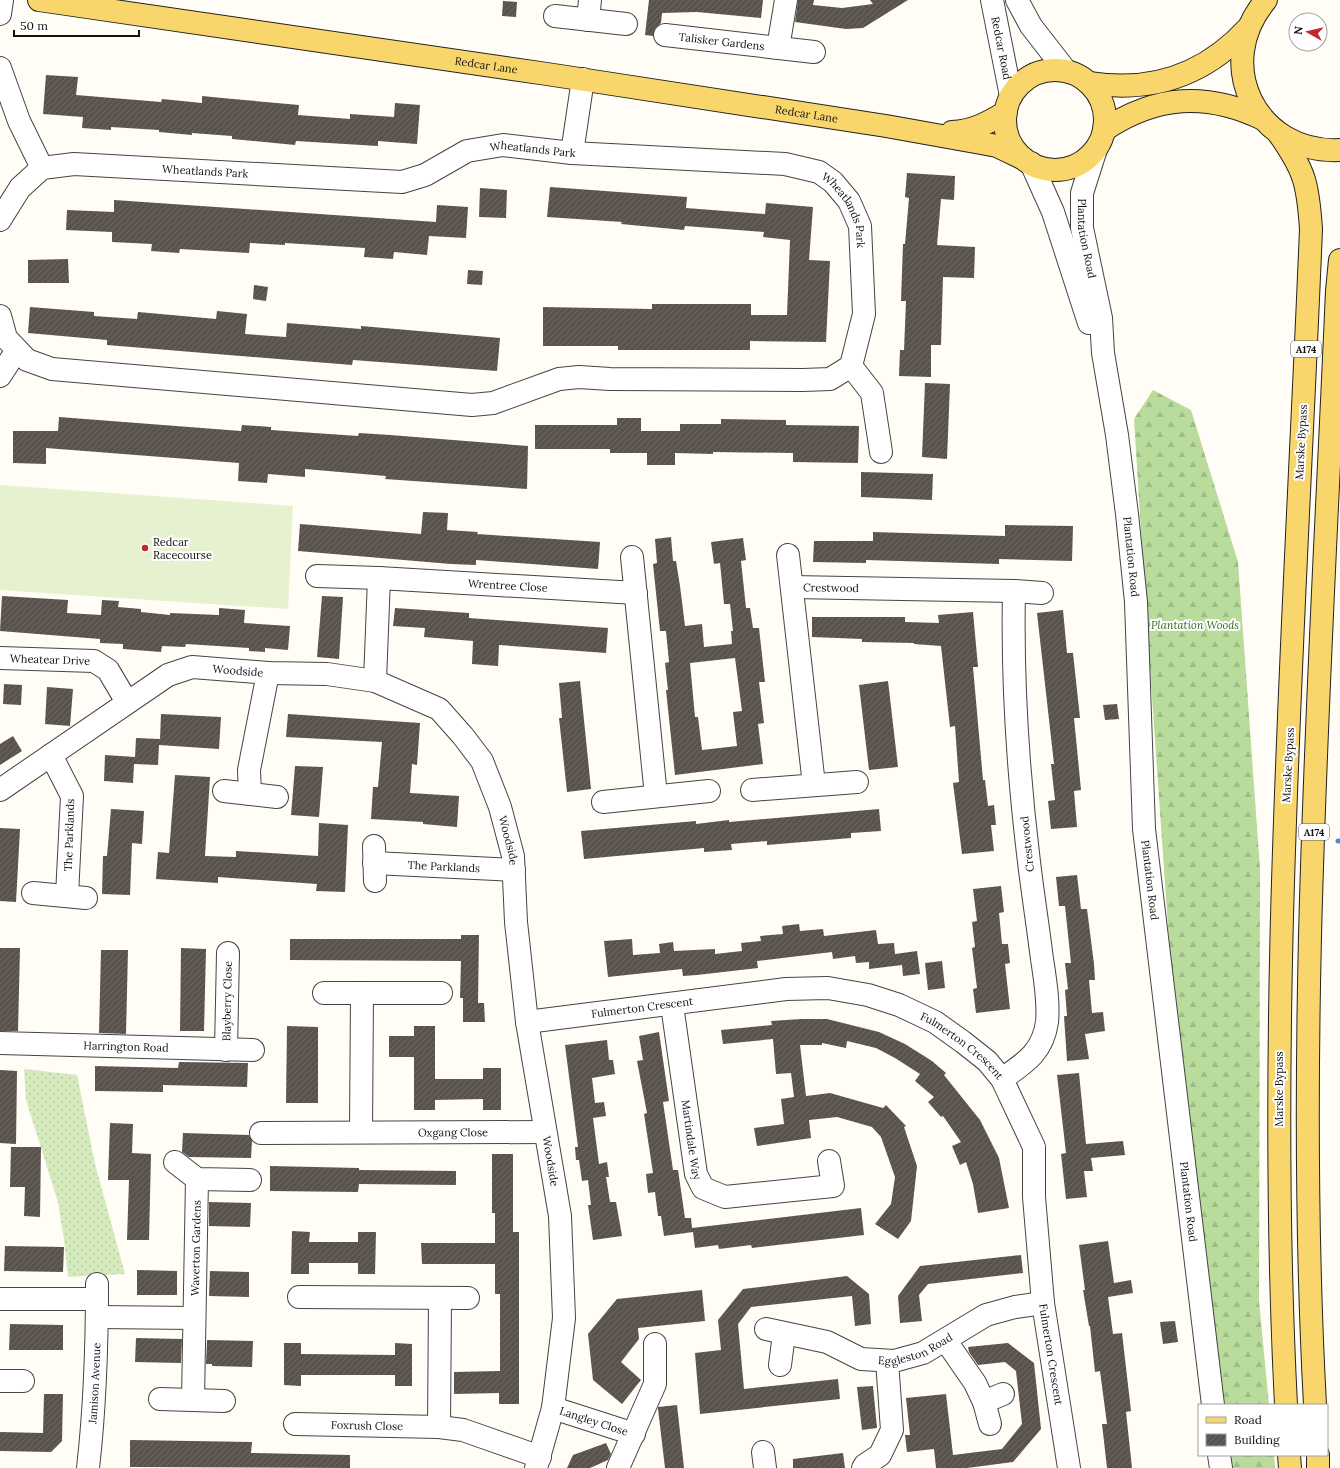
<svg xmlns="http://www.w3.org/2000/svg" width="1340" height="1468" viewBox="0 0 1340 1468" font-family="Lora,serif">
<defs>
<pattern id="grass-dots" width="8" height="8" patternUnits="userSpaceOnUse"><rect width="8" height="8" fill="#d5ebbd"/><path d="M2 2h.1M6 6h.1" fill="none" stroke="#b6c8a1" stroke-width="1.8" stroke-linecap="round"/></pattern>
<pattern id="forest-firs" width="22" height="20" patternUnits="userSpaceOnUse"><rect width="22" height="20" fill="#b9dc9c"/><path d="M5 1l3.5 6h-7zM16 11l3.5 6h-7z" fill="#9ebc85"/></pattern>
<pattern id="building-hatch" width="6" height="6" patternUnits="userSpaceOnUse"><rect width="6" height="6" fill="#5a524d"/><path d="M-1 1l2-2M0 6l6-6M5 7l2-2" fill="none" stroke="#6d6662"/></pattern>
</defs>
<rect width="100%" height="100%" fill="#fffdf5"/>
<!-- grass -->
<polygon fill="url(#grass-dots)" points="24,1069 77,1075 95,1164 125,1274 68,1277 64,1240 58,1202 26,1100"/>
<!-- forest -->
<g fill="url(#forest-firs)">
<polygon points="1153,390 1191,410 1238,562 1260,869 1259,1301 1269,1405 1220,1405 1172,984 1146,611 1134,419"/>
<polygon points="1226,1455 1274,1455 1275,1468 1227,1468"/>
</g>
<!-- pitch -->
<polygon fill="#e6f2cf" points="0,485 293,506 288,609 0,590"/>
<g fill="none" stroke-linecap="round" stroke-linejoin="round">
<!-- stream -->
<polyline stroke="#3f96cf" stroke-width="5" points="1338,841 1340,841"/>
</g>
<!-- building -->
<g fill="url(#building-hatch)" fill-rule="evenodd">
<polygon points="649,0 763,0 761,18 697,12 662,13 661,23 655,28 653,36 645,35"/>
<polygon points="798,0 814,0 813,5 842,8 873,4 870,0 908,0 863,28 846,29 795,22"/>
<polygon points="503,1 517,2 516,17 502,16"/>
<polygon points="46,75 78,77 76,95 161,102 162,99 202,103 202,96 233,99 299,105 298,115 350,119 350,114 394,117 395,103 420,105 417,144 378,141 378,146 296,141 295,145 232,139 232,136 192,133 192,135 159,132 159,130 111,127 111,130 82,128 83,117 43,114"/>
<polygon points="907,173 955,176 954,200 941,199 937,245 975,247 974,278 943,277 941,345 931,345 931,377 899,376 900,350 904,350 906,301 901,301 903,244 905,244 909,198 905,197"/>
<polygon points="550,187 687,197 686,208 765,214 766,203 813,207 809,260 830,261 826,342 750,341 750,350 618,350 618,346 543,346 543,307 652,309 652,304 751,304 751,315 787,315 790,240 763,237 764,232 685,226 684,230 621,224 622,222 547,217"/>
<polygon points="480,188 507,190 506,218 479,217"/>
<polygon points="114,200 436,222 437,205 468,207 466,238 429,236 427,255 394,252 393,259 364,257 365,248 285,243 285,245 250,243 249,253 180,249 179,253 151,251 152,244 112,242 112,232 66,230 67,210 114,212"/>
<polygon points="68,259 69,283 28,283 28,260"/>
<polygon points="468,270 483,271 482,285 467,284"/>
<polygon points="254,285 268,287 266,301 253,299"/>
<polygon points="30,307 94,312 94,316 137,319 138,312 216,319 217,311 247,314 245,334 286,337 287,323 361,329 361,326 500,338 497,371 353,360 352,365 107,345 107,340 28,333"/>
<polygon points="925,383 950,384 947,459 922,457"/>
<polygon points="59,417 241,431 242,425 271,427 271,430 358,436 359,433 390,435 528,446 527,489 385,479 386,476 305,469 305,477 268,474 267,483 238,481 239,463 46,448 46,464 13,463 13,431 58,431"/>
<polygon points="617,418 641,418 641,431 680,431 680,424 721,424 721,419 786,420 786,425 859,426 858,463 793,462 793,453 713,452 713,454 675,453 675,465 647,465 647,453 610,453 610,449 535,449 535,425 617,425"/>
<polygon points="861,472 933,474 932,500 861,497"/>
<polygon points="423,512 448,513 447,530 478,532 477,534 600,542 598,569 476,560 476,565 451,564 298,551 300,524 421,534"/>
<polygon points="1005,525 1073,526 1072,561 999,559 999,564 866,560 866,563 813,562 814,541 873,541 873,532 1005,536"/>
<path d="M671 537 673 561H676L680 586 685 626 702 624 704 647 732 644 731 631H733L730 604H724L720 563 714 564 711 542 743 538 746 560 741 561 746 608H750L753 628H759L765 682H759L764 723 758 724 763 764 675 775 666 690H668L665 663 669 662 666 631H660L653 564 657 563 655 539ZM735 658 742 711 733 712 737 746 702 750 698 717H695L690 663Z"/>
<polygon points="2,596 68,600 67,613 101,615 102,600 119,601 118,607 141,609 141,612 170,615 170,613 219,615 219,608 245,610 244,623 290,626 288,650 265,648 265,652 249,651 249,648 186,644 185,647 162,646 161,652 123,649 123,644 100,643 100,639 0,631"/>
<polygon points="322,596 343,597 339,659 317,657"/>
<polygon points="395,608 469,613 469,618 608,628 606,653 499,645 498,666 472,664 473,641 424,637 425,628 393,626"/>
<polygon points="1063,610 1067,653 1073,653 1080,718 1074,718 1081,790 1074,791 1077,827 1051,829 1048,801 1055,800 1051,764 1054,764 1037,613"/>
<polygon points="973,612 978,667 973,667 983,780 985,780 988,806 994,805 996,825 991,825 994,851 962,854 953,783 959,782 955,726 950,727 941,646 914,644 914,643 862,642 862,639 812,637 812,617 905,617 905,622 939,623 938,615"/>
<polygon points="580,681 591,789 567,792 559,718 562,718 559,683"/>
<polygon points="888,681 898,767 869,770 859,685"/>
<polygon points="4,684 22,685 21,705 3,704"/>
<polygon points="47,687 73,689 70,726 45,724"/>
<polygon points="1117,704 1119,719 1105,720 1103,705"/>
<polygon points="161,714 221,717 219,749 159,745 158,765 134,764 133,783 104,781 105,755 135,757 136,738 160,739"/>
<polygon points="288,714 420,723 417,765 412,764 410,793 459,796 457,827 423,824 423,822 371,819 373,787 378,787 382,742 286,737"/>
<polygon points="13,736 22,751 0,765 0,744"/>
<polygon points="295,766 323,767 319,817 291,815"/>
<polygon points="175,775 210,777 205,856 236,857 236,851 318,856 319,823 348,825 345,892 316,891 317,884 218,877 218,883 156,879 158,852 169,853"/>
<polygon points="111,809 144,811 142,844 132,843 130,895 102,894 103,856 107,856"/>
<polygon points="879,809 881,831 851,833 851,838 767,845 767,841 731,844 732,850 704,852 704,848 584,859 581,831 696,821 696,824 729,820 729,822"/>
<polygon points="0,828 20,829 16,902 0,901"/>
<polygon points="1077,875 1081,909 1087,909 1094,964 1095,980 1089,980 1092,1013 1103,1012 1105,1031 1085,1034 1089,1059 1067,1061 1064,1016 1067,1016 1065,990 1068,989 1065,963 1071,963 1065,906 1059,906 1056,877"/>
<polygon points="1001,886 1004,912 999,913 1002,944 1008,944 1010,963 1005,964 1010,1009 976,1013 973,989 977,988 972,948 975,947 972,922 977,921 973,889"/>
<polygon points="799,924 800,931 823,929 824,936 876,930 878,944 894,943 895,954 917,951 920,974 903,976 902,965 869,969 869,962 856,963 855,956 833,959 832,952 757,961 758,968 697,975 683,976 682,969 608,977 604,941 632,939 633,955 660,953 659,944 673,942 674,951 715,949 715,954 742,951 741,943 761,941 760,936 783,934 782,926"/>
<polygon points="461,935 479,935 478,1003 484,1003 485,1022 463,1022 463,998 460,998 461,961 290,960 290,939 461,939"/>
<polygon points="0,948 20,948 18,1031 0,1031"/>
<polygon points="181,948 206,949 204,1031 180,1031"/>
<polygon points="101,950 128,950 126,1034 99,1033"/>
<polygon points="942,961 945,988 928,990 925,963"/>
<polygon points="801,1019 827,1019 879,1032 905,1044 932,1061 946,1073 944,1075 980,1120 999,1158 1009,1208 978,1213 973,1184 966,1162 960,1165 952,1146 961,1142 943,1116 941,1117 928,1102 934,1097 915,1081 920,1074 895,1058 876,1048 847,1041 846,1048 822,1043 822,1045 800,1045 806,1096 830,1093 883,1108 886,1105 906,1126 904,1127 917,1166 911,1221 898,1239 875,1224 891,1204 895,1177 881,1137 872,1127 837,1117 809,1120 811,1138 757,1146 754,1128 784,1124 781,1099 794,1097 791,1073 776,1074 773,1039 723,1044 721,1030 772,1025 771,1021"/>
<polygon points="287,1026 318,1027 318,1103 286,1103"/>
<polygon points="414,1026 435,1026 435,1079 483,1079 483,1068 501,1068 501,1110 483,1110 483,1099 435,1100 435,1110 414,1110 414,1057 389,1057 389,1036 414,1036"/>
<polygon points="659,1032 669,1101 663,1102 673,1170 678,1170 685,1218 691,1218 692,1228 861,1208 864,1235 752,1248 751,1245 719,1249 718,1245 695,1248 693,1232 664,1236 661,1216 658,1216 655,1192 648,1193 646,1174 653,1173 644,1114 647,1113 637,1061 643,1060 639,1036"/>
<polygon points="607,1040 609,1060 613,1060 615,1074 592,1078 595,1103 604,1102 606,1116 593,1118 599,1164 607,1162 609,1177 606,1177 610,1202 616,1202 622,1236 593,1240 588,1205 591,1205 588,1180 582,1181 579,1160 576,1160 575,1147 578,1147 565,1045"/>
<polygon points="179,1062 248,1063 247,1087 163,1085 163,1092 95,1091 95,1066 178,1068"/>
<polygon points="0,1070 17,1071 16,1144 0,1143"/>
<polygon points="1079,1073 1086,1144 1123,1141 1125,1155 1091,1158 1093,1171 1084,1171 1087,1197 1066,1199 1061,1154 1066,1153 1057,1075"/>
<polygon points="110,1123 133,1124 132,1153 151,1154 149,1240 127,1240 129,1180 108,1180"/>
<polygon points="183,1133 249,1135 252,1141 251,1158 189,1157 182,1152"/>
<polygon points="11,1147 41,1147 40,1217 24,1216 25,1187 10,1187"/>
<polygon points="492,1154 513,1154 513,1232 519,1232 519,1404 499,1404 499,1393 454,1394 454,1372 500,1371 500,1294 495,1294 495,1264 422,1264 421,1243 495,1243 495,1213 492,1213"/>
<polygon points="270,1166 359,1168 359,1170 456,1171 456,1185 359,1184 358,1192 270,1191"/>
<polygon points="209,1202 251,1203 250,1227 209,1226"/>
<polygon points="292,1231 310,1232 309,1242 358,1242 358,1232 376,1232 375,1274 358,1274 358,1263 309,1263 309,1274 291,1274"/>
<polygon points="1108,1241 1114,1283 1131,1280 1133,1293 1108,1297 1113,1334 1122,1333 1131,1411 1126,1412 1132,1468 1107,1468 1102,1424 1107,1424 1100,1371 1095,1372 1090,1326 1089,1326 1083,1290 1085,1290 1079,1245"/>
<polygon points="5,1246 64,1247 63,1272 4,1271"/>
<polygon points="1021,1255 1023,1273 928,1284 919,1295 922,1321 900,1323 898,1296 920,1266"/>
<polygon points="137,1270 177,1271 177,1295 137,1295"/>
<polygon points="210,1271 249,1272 249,1297 209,1296"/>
<polygon points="847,1276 869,1294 871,1324 855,1326 852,1296 751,1307 738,1324 744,1389 838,1379 840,1399 700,1414 695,1353 721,1350 718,1320 743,1289"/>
<polygon points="702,1290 705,1321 638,1328 639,1339 621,1362 641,1380 622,1404 593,1380 588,1334 617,1299"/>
<polygon points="1175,1321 1178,1342 1163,1344 1160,1322"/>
<polygon points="10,1324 63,1325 63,1350 9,1350"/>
<polygon points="136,1338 182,1339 181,1363 135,1362"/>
<polygon points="207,1340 253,1341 252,1367 212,1366 212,1364 206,1364"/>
<polygon points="284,1343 301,1343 301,1354 395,1355 395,1343 412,1344 412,1386 395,1386 395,1375 301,1375 301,1386 284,1385"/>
<polygon points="1008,1343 1034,1363 1041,1429 1013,1462 967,1468 936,1468 934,1449 907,1452 905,1435 910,1435 906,1398 946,1394 953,1455 1002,1449 1022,1424 1016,1371 1005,1362 978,1365 969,1352 968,1347"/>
<polygon points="873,1386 877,1428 862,1430 857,1387"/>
<polygon points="44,1394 63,1394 62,1441 51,1452 0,1451 0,1432 43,1433"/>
<polygon points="677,1405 684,1468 665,1468 658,1409 658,1407"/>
<polygon points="130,1440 252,1442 251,1453 350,1455 350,1468 130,1467"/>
<polygon points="606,1443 611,1454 608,1460 590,1468 567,1468 573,1455"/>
<polygon points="843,1453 845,1468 793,1468 793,1459"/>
</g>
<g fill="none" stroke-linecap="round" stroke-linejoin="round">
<defs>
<g id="minor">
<path id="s1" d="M992 0 1011 96"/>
<polyline points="1017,0 1031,26 1066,71"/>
<polyline points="0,14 2,0"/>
<polyline points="555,16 626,24"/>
<polyline points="588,20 590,0"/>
<path id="s2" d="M665 35 814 52"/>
<polyline points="778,48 786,0"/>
<polyline points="0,68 19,121 42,168"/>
<path id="s3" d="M1096 149 1082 193V228L1101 318 1103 353 1117 435 1127 514 1136 602 1144 829 1213 1405"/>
<polyline points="572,153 583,79"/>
<polyline points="1031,163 1053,212 1089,323"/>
<path id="s4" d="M0 220 20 188 42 168 74 164 402 182 425 175 467 151 503 145 572 153 785 164 819 172 833 182 849 201 860 226 864 314 851 366 830 379 803 380 610 379 579 377 559 379 493 403 472 405 52 369 27 360 6 338 0 316"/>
<polyline points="851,366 872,393 881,452"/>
<polyline points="0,376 17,350"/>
<polyline points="788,555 814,785"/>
<polyline points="632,557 656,796"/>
<path id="s5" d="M317 576 379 578 636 593"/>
<path id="s6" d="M792 587 1014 591 1042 593"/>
<path id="s7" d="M0 658 94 661 108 670 127 702"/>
<polyline points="375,681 379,578"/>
<polyline points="51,755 72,796 67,895"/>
<path id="s8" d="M0 790 168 675 192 667 268 673 327 674 375 681 439 709 463 736 482 761 500 807 513 856 516 922 527 1022 560 1216 564 1318 553 1408 536 1468"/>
<polyline points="752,790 857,782"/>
<polyline points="224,791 277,797"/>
<polyline points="250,794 249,770 268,673"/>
<polyline points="603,802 709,791"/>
<polyline points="374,846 375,881"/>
<path id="s9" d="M374 863 514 870"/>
<polyline points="33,893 86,898"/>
<polyline points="324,993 441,993"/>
<path id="s10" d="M672 1005 696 1174 703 1188 725 1197 833 1186 829 1161"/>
<path id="s11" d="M527 1022 786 989 828 988 868 995 899 1005 935 1022 963 1042 987 1061 1002 1079 1034 1147V1197L1043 1303 1069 1468"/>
<path id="s12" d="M0 1043 253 1050"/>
<path id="s13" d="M226 1050 228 953"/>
<path d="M1002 1079C1025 1063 1043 1052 1047 1022 1049 1001 1045 979 1042 959 1038 927 1033 895 1029 862 1018 772 1012 681 1014 591"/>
<polyline points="361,1132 362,993"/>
<path id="s14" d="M261 1133 545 1132"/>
<polyline points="175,1162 197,1179 250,1180"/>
<polyline points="299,1297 468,1298"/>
<polyline points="0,1299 97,1299"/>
<polyline points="97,1317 194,1318"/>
<path id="s15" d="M766 1329 827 1342 861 1359 894 1361 923 1353 986 1315 1015 1307 1043 1303"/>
<polyline points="946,1341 975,1383 984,1402 990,1424"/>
<polyline points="780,1365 784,1334"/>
<polyline points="0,1381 23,1381"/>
<polyline points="160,1399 224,1401"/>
<path id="s16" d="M193 1400 197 1179"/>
<polyline points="984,1402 1003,1394"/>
<path id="s17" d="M553 1408 634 1434"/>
<path id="s18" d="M295 1424 439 1427 463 1430 540 1457"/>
<polyline points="439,1427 440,1298"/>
<polyline points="763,1452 765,1468"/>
<polyline points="1219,1455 1221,1468"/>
<path id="s19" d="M88 1468C95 1407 97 1346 97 1284"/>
<polyline points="618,1468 655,1384 655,1344"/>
<polyline points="863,1468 865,1465 880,1455 892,1430 887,1361"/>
</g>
<g id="major">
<path id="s20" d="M39 0 547 74 886 126 981 143 997 146 1024 159"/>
<path d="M1266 0C1212 64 1256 154 1340 150"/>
<circle cx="1055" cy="120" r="50"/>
<path d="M1090 83C1153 93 1205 75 1248 28"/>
<path d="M1104 130C1156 95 1207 92 1263 119"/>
<path d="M952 132C973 131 988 123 1006 112"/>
<path d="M1279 134C1305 171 1308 184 1311 229 1295 621 1266 1013 1286 1405"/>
<path d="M1315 1405C1295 1034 1321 662 1337 291L1340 260"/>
<polyline points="1289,1455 1290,1468"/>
<polyline points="1318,1455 1318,1468"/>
</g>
</defs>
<!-- minor casing -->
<use href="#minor" stroke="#444" stroke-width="24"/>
<!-- major casing -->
<use href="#major" stroke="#222" stroke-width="24"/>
<!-- minor -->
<use href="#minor" stroke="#fff" stroke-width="22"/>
<!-- major -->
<use href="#major" stroke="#f9d66b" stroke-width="22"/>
</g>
<!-- markers -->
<circle fill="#c4262e" stroke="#fff" stroke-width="1.5" cx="145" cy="548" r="4"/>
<g text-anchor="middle" stroke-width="4" stroke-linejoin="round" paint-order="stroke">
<!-- shield labels -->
<g fill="#fff" stroke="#585858" stroke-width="1">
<rect x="1291" y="341" width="30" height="16" rx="3"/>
<rect x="1299" y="824" width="30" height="16" rx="3"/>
</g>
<g font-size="10" font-weight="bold" fill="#111">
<text x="1306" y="353">A174</text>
<text x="1314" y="836">A174</text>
</g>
<!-- street labels -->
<g font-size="11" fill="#111" stroke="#fff">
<text dy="4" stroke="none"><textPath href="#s2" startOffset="57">Talisker Gardens</textPath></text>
<text dy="4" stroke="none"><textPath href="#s1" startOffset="49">Redcar Road</textPath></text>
<text dy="4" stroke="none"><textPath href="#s20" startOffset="452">Redcar Lane</textPath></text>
<text dy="4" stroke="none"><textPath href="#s20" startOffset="776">Redcar Lane</textPath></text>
<text dy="4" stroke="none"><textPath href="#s4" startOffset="567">Wheatlands Park</textPath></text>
<text dy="4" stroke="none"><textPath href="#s4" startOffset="231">Wheatlands Park</textPath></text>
<text dy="4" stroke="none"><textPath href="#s4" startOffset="903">Wheatlands Park</textPath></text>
<text dy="4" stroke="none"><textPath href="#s3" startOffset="92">Plantation Road</textPath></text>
<text transform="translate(1301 442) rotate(-87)" y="4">Marske Bypass</text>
<text dy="4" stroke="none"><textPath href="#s3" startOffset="414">Plantation Road</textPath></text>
<text dy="4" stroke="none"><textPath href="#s5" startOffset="191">Wrentree Close</textPath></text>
<text dy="4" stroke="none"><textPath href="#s6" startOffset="39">Crestwood</textPath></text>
<text dy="4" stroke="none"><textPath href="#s7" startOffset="50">Wheatear Drive</textPath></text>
<text dy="4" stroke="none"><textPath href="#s8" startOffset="275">Woodside</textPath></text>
<text transform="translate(1288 765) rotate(-87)" y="4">Marske Bypass</text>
<text transform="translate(69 835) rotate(-88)" y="4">The Parklands</text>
<text dy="4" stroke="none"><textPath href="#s8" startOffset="634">Woodside</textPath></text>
<text transform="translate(1027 844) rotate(-96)" y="4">Crestwood</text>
<text dy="4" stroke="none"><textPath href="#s9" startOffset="70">The Parklands</textPath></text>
<text dy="4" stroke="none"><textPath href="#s3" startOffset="738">Plantation Road</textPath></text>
<text dy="4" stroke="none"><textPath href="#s13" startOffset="49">Blayberry Close</textPath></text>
<text dy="4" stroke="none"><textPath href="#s11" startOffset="116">Fulmerton Crescent</textPath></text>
<text dy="4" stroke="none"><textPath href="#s12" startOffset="126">Harrington Road</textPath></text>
<text dy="4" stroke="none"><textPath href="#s11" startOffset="452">Fulmerton Crescent</textPath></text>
<text transform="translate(1279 1089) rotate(-90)" y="4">Marske Bypass</text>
<text dy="4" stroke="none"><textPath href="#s14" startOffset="192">Oxgang Close</textPath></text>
<text dy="4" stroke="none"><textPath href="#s10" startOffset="136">Martindale Way</textPath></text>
<text dy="4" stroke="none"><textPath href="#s8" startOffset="958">Woodside</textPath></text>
<text dy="4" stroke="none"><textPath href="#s3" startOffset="1062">Plantation Road</textPath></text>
<text dy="4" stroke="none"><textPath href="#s16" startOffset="152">Waverton Gardens</textPath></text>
<text dy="4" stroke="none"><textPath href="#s15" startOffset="157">Eggleston Road</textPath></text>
<text dy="4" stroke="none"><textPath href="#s11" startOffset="788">Fulmerton Crescent</textPath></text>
<text dy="4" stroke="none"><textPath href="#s19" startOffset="85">Jamison Avenue</textPath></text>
<text dy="4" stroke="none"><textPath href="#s17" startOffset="43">Langley Close</textPath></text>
<text dy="4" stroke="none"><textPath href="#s18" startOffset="72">Foxrush Close</textPath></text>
</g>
<!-- poi labels -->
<g font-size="11" fill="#111" stroke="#fff" text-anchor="start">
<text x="153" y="546">Redcar<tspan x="153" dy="13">Racecourse</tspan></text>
</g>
<!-- park labels -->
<g font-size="11" font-style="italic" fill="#2f6b1f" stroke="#fff">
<text x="1195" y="629">Plantation Woods</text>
</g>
</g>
<!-- legend -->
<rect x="1198" y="1404" width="130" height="52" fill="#ffffff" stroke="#a0a0a0"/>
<rect x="1206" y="1417" width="20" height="6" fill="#f9d66b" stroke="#a0a0a0"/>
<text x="1234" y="1424" font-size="12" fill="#111111">Road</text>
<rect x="1206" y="1434" width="20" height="12" fill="url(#building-hatch)" stroke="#a0a0a0"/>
<text x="1234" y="1444" font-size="12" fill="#111111">Building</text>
<!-- north arrow -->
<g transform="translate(1308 32) rotate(278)"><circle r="19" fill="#ffffff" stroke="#a0a0a0"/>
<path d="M0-3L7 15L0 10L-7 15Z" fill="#c4262e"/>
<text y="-6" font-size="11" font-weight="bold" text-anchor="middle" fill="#111111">N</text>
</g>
<!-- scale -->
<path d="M14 30v6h125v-6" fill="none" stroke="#111111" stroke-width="2"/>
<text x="20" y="30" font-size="12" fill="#111111" stroke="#ffffff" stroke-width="3" paint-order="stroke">50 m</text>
</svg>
